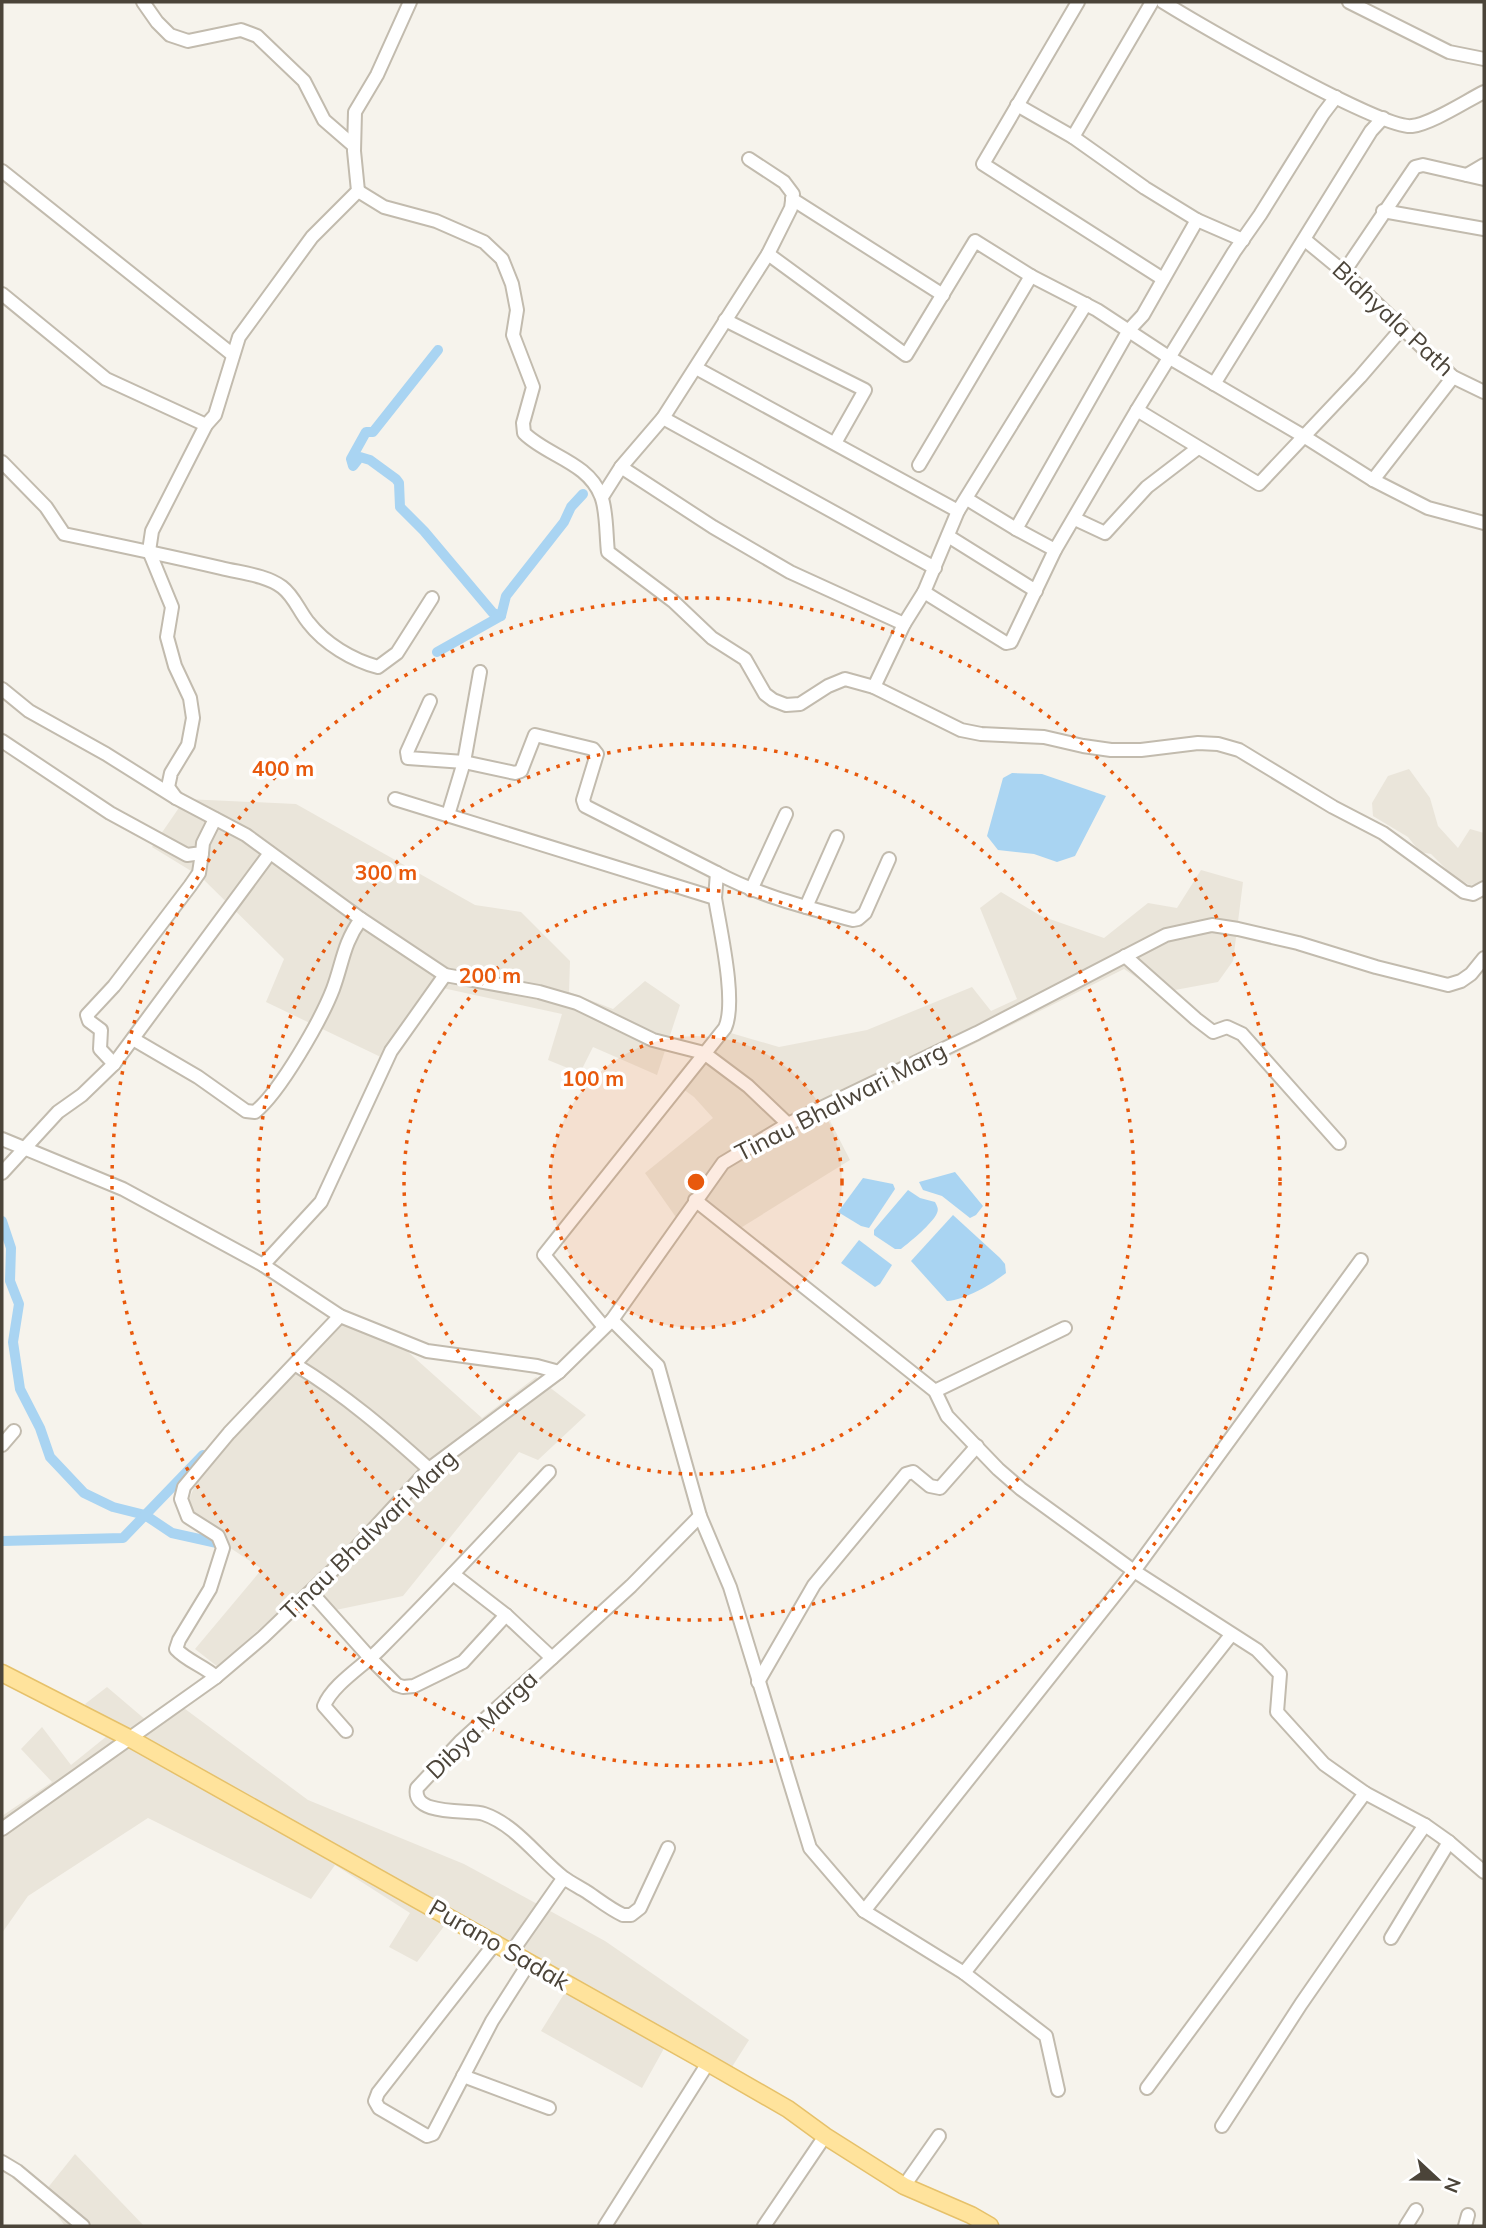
<svg xmlns="http://www.w3.org/2000/svg" width="1486" height="2228" viewBox="0 0 1486 2228" font-family="Mulish,sans-serif">
<rect width="100%" height="100%" fill="#f6f3ec"/>
<!-- residential -->
<g fill="#eae5da">
<polygon points="1409,769 1430,798 1438,826 1458,848 1470,829 1484,833 1484,878 1480,884 1470,885 1454,877 1431,854 1420,852 1408,837 1373,816 1372,803 1388,776"/>
<polygon points="185,799 296,804 475,905 521,912 570,961 569,992 613,1009 645,981 680,1005 657,1075 593,1047 580,1073 548,1060 562,1014 438,987 387,1060 266,1002 284,959 201,877 152,847"/>
<polygon points="1201,870 1243,882 1233,961 1218,982 1159,993 1124,969 828,1117 850,1160 734,1232 710,1205 680,1223 645,1173 713,1118 694,1097 672,1081 686,1064 724,1031 779,1047 867,1030 972,987 991,1011 1017,999 980,908 1001,892 1041,916 1104,938 1148,903 1177,908"/>
<polygon points="335,1316 407,1351 482,1418 536,1377 586,1415 538,1460 519,1452 403,1596 326,1612 293,1598 218,1667 195,1649 262,1569 182,1516 211,1447"/>
<polygon points="107,1687 147,1721 177,1703 308,1800 464,1864 605,1941 749,2040 725,2078 667,2043 642,2088 541,2031 564,1994 445,1925 417,1962 389,1947 410,1913 335,1865 311,1899 148,1818 28,1896 2,1933 2,1816 52,1782 21,1749 42,1727 71,1765 107,1736 85,1704"/>
<polygon points="75,2154 144,2226 65,2226 42,2195"/>
</g>
<!-- water -->
<g fill="#a9d4f2">
<polygon points="1012,773 1042,774 1106,796 1075,856 1057,862 1034,854 998,850 987,836 1003,778"/>
<polygon points="955,1172 983,1206 976,1215 970,1218 942,1196 923,1190 919,1182"/>
<polygon points="863,1178 893,1184 895,1189 869,1228 861,1226 838,1212"/>
<path d="M908 1190 920 1198 935 1202C937 1206 939 1209 937 1213 933 1223 910 1242 901 1249H895L874 1235V1230Z"/>
<path d="M953 1215 1000 1258 1005 1264 1006 1273C992 1284 965 1300 947 1301L911 1261Z"/>
<polygon points="859,1240 892,1265 880,1284 875,1287 841,1263"/>
</g>
<g fill="none" stroke-linecap="round" stroke-linejoin="round">
<!-- canal -->
<g stroke="#a9d4f2" stroke-width="10">
<polyline points="438,350 373,432 366,432 351,459 353,466 360,457 370,460 396,479 399,483 400,507 424,531 493,613 501,616"/>
<polyline points="437,652 501,616 506,596 564,522 571,507 583,494"/>
<polyline points="2,1221 11,1248 10,1281 19,1304 13,1342 20,1389 40,1428 50,1457 84,1493 113,1507 145,1515 172,1533 217,1543"/>
<polyline points="2,1541 123,1538 203,1455"/>
</g>
<defs>
<g id="minor">
<polyline points="143,2 157,22 170,35 188,41 241,30 257,36 304,81 324,120 354,146"/>
<polyline points="1078,2 983,164 1163,279"/>
<path d="M1163 2C1197 23 1382 130 1412 126 1431 124 1466 101 1484 92"/>
<polyline points="1349,2 1449,52 1484,59"/>
<polyline points="1017,105 1073,137 1145,188 1197,220 1243,240"/>
<polyline points="1073,137 1152,2"/>
<polyline points="2,171 233,355"/>
<polyline points="1467,175 1484,165"/>
<path d="M358 191 384 207 436 221 484 242 502 259 512 284 517 310 513 335 533 387 523 423 524 433C547 456 588 462 601 496 607 510 606 536 608 552L673 601 712 638 745 659 765 694 773 700 786 705 800 704 828 686 845 679 874 687 961 730 981 734 1044 737 1083 746 1111 750H1141L1198 743 1218 744 1239 750 1333 807 1383 833 1464 892 1473 894 1484 888"/>
<polyline points="792,199 943,295"/>
<polyline points="1383,211 1484,229"/>
<polyline points="1305,240 1344,272 1453,377 1484,392"/>
<polyline points="768,254 906,355 975,241 1031,276 1097,310 1170,358 1305,437 1373,480 1428,508 1484,523"/>
<polyline points="1344,272 1415,167 1423,165 1484,179"/>
<polyline points="2,294 106,379 206,425"/>
<polyline points="725,320 865,390 835,443"/>
<polyline points="696,368 958,511"/>
<polyline points="1214,384 1371,131 1383,118"/>
<polyline points="1137,410 1259,484 1360,377 1403,327"/>
<polyline points="663,418 935,568"/>
<path d="M2 462 46 507 64 534C117 545 169 556 221 568 241 573 266 575 282 587 294 596 299 611 308 622 325 644 352 660 378 667L397 653 432 598"/>
<polyline points="919,465 1031,276"/>
<polyline points="621,467 713,527 790,572 904,624"/>
<polyline points="1373,480 1453,377"/>
<polyline points="602,497 621,467 663,418 768,254 791,208 793,194 784,182 749,159"/>
<polyline points="967,499 1016,529 1055,550"/>
<polyline points="1075,519 1105,533 1147,487 1198,448"/>
<polyline points="1016,529 1129,330 1143,315 1197,220"/>
<polyline points="948,536 1036,591"/>
<polyline points="924,592 1006,643 1011,642 1055,550 1137,410 1234,252 1260,215 1323,114 1336,97"/>
<polyline points="874,687 904,624 924,592 958,511 1086,304"/>
<polyline points="2,689 29,711 106,754 176,798 246,835 361,919 445,975 539,992 577,1003 653,1040 704,1053 748,1086 788,1124"/>
<polyline points="430,701 407,752 408,758 464,762 515,773 521,771 535,735 593,749 597,754 583,800 585,806 717,873"/>
<polyline points="2,741 110,813 187,855 202,853 203,843 215,819"/>
<polyline points="176,798 168,787 171,773 188,745 193,718 190,698 175,666 167,637 172,607 149,551 152,531 206,425 215,415 239,337 312,237 358,191 354,151 355,112 377,75 410,2"/>
<path d="M395 799 715 898C720 929 737 1002 725 1028L544 1255 604 1327"/>
<polyline points="448,815 464,762 480,672"/>
<polyline points="751,890 786,814"/>
<path d="M715 898 717 873C760 896 806 907 853 920L858 919 865 913 889 859"/>
<polyline points="806,907 837,837"/>
<polyline points="1125,956 1196,1019 1213,1032 1227,1027 1242,1034 1339,1143"/>
<path d="M133 1039 198 1077 246 1111 255 1112C280 1092 321 1020 333 989 343 962 343 944 361 919"/>
<polyline points="114,1064 100,1049 101,1030 89,1021 87,1015 114,986 190,886 199,873 202,853"/>
<polyline points="2,1139 123,1189 263,1265 340,1316 427,1351 537,1366 559,1372"/>
<polyline points="2,1173 58,1112 82,1095 114,1064 270,853"/>
<polyline points="695,1200 935,1391 947,1416 998,1469 1021,1489 1134,1571 1257,1650 1280,1674 1277,1712 1324,1764 1365,1793 1425,1825 1449,1842 1484,1872"/>
<polyline points="263,1265 321,1202 391,1051 445,975"/>
<polyline points="612,1320 658,1366 700,1516 730,1587 810,1848 864,1911 964,1973 1046,2036 1058,2090"/>
<path d="M296 1365C345 1395 387 1431 429 1469"/>
<polyline points="935,1391 1065,1328"/>
<polyline points="2,1445 14,1431"/>
<polyline points="453,1574 506,1615 552,1658"/>
<polyline points="311,1592 371,1659 397,1685 403,1687 414,1686 463,1662 506,1615"/>
<path d="M216 1677C204 1666 187 1661 176 1649L179 1640 210 1589 223 1548 218 1536 188 1517 181 1499 184 1487 229 1433 340 1316"/>
<polyline points="758,1682 814,1585 906,1474 913,1472 930,1486 940,1488 977,1446"/>
<path d="M346 1731 324 1706C332 1685 363 1666 379 1650 437 1592 493 1532 549 1472"/>
<polyline points="2,1829 216,1677 263,1637 356,1548 429,1469 559,1372 612,1320 723,1163 788,1124 977,1033 1166,935 1212,925 1238,929 1298,943 1376,967 1448,985 1461,981 1471,974 1484,958"/>
<path d="M668 1848 640 1908 631 1915H623C610 1909 599 1900 587 1892 579 1887 571 1883 564 1878 538 1858 516 1825 484 1814 470 1809 411 1817 417 1788L460 1742 631 1586 700 1516"/>
<polyline points="864,1911 1134,1571 1361,1260"/>
<polyline points="1391,1938 1449,1842"/>
<polyline points="496,1942 378,2093 375,2101 379,2108 427,2136 433,2134 492,2021 529,1963"/>
<polyline points="511,1953 560,1883 565,1879"/>
<polyline points="964,1973 1231,1635"/>
<polyline points="463,2076 549,2108"/>
<polyline points="1147,2088 1365,1793"/>
<polyline points="1222,2126 1301,2004 1425,1825"/>
<polyline points="2,2162 17,2171 83,2226"/>
<polyline points="904,2186 939,2136"/>
<polyline points="605,2226 708,2063"/>
<polyline points="764,2226 825,2136"/>
<polyline points="1406,2226 1416,2210"/>
<polyline points="1465,2226 1468,2215"/>
</g>
<polyline id="major" points="2,1673 129,1738 708,2063 788,2109 825,2136 904,2186 971,2215 990,2226"/>
</defs>
<!-- minor casing -->
<use href="#minor" stroke="#c2bbae" stroke-width="16"/>
<!-- major casing -->
<use href="#major" stroke="#e6c16a" stroke-width="19"/>
<!-- minor -->
<use href="#minor" stroke="#fff" stroke-width="12"/>
<!-- major -->
<use href="#major" stroke="#ffe39c" stroke-width="16"/>
</g>
<!-- distance rings -->
<circle cx="696" cy="1182" r="146" fill="#e8590c" fill-opacity=".12"/>
<g fill="none" stroke="#e8590c" stroke-width="3.5" stroke-dasharray="3.5 7">
<circle cx="696" cy="1182" r="146"/>
<circle cx="696" cy="1182" r="292"/>
<circle cx="696" cy="1182" r="438"/>
<circle cx="696" cy="1182" r="584"/>
</g>
<g text-anchor="middle" stroke-width="7" stroke-linejoin="round" paint-order="stroke">
<!-- street labels -->
<g font-size="24" fill="#4b4439" stroke="#fff">
<text transform="translate(1393 319) rotate(43)" y="8">Bidhyala Path</text>
<text transform="translate(841 1102) rotate(-27)" y="8">Tinau Bhalwari Marg</text>
<text transform="translate(369 1535) rotate(-44)" y="8">Tinau Bhalwari Marg</text>
<text transform="translate(482 1725) rotate(-44)" y="8">Dibya Marga</text>
<text transform="translate(499 1945) rotate(30)" y="8">Purano Sadak</text>
</g>
</g>
<circle cx="696" cy="1182" r="10" fill="#e8590c" stroke="#fff" stroke-width="3.5"/>
<g font-size="21" text-anchor="middle" font-weight="bold" fill="#e8590c" stroke="#fff" stroke-width="7" stroke-linejoin="round" paint-order="stroke">
<text x="283" y="776">400 m</text>
<text x="386" y="880">300 m</text>
<text x="490" y="983">200 m</text>
<text x="593" y="1086">100 m</text>
</g>
<!-- border -->
<rect width="1486" height="2228" fill="none" stroke="#4b4439" stroke-width="7"/>
<!-- north arrow -->
<g transform="translate(1437 2179) rotate(112)" stroke="#ffffff" stroke-width="5" paint-order="stroke">
<path d="M0-5L12 26L0 18L-12 26Z" fill="#4b4439"/>
<text y="-10" font-size="19" font-weight="bold" text-anchor="middle" fill="#4b4439">N</text>
</g>
</svg>
